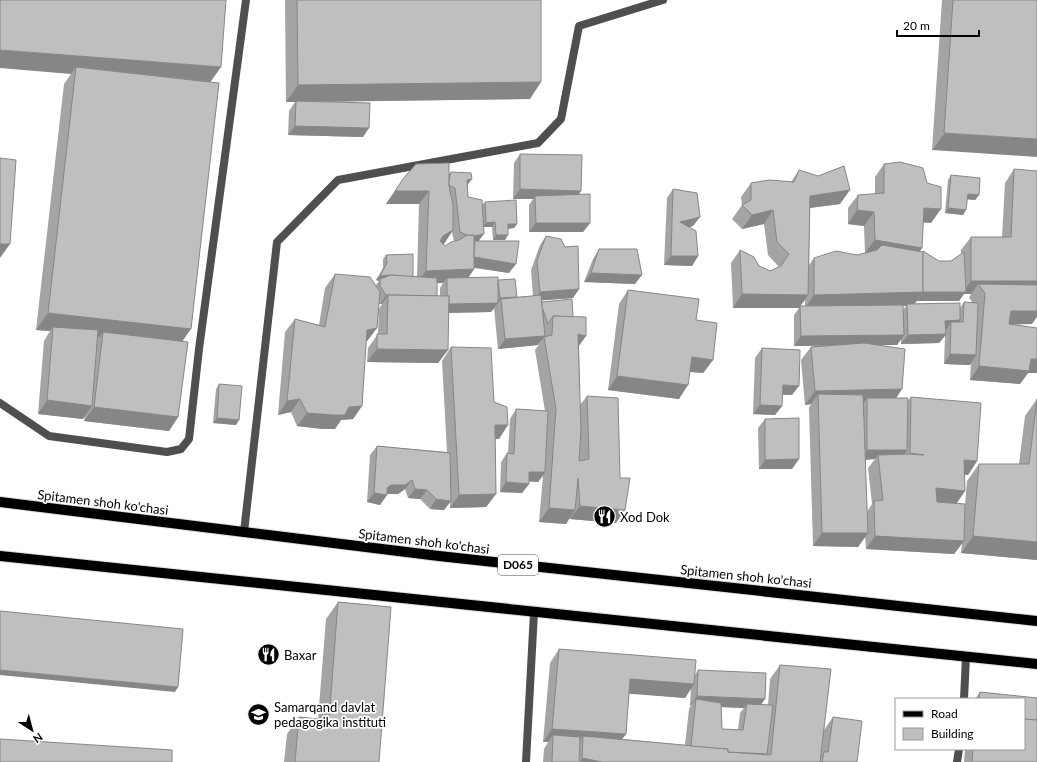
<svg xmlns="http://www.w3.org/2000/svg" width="1037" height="762" viewBox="0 0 1037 762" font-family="Lato,sans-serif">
<rect width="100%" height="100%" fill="#fff"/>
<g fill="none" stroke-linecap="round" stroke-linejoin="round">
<defs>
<g id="primary">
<polyline points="0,502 439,556 1037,621"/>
<polyline points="0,556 1037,664"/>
</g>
</defs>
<!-- primary casing -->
<use href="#primary" stroke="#dbdbdb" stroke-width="12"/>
<!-- lane -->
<g stroke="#4f4f4f" stroke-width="8">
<polyline points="0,403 49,436 167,452 181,449 189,439 199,349 246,0"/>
<polyline points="244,532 277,242 338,180 538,143 561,119 579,26 663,0"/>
<polyline points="964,699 966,657"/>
<polyline points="526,762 534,612"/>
<polyline points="957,762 959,749"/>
</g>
<!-- primary -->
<use href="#primary" stroke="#000" stroke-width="10"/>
</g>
<!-- wall -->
<g fill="#a4a4a4" fill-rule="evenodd">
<polygon points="0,0 210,82 182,342 178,417 169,431 84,421 85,416 83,419 38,414 44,341 50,331 36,330 64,84 71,74"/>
<polygon points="285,0 541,0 530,99 316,102 363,137 288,135 289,111 295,102 286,102"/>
<polygon points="942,0 1037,0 932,150"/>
<polygon points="520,154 581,191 579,194 590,223 583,232 529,232 529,205 533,199 513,199 514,163"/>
<path d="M884 164 931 223 923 222 922 248 920 251 923 252V251L939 261H951L961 254V250L971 237H1002L1005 183 1014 169 1032 324H1010L1028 373 1020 384 970 380 971 362 970 365 944 364 945 336 939 343 901 344V339L897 345H878L896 398 908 401 911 397 977 461 968 475H964L965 491 957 503 965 504 967 481 979 464H1019L1025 416 1037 399V560L961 553 962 543 954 554 866 549 865 537 858 547 813 546 809 408 811 404 805 405 801 360 811 347 829 345 794 346V315L799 308H733L731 263 740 250 759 266 770 271 779 267 768 255 764 224 742 229 732 219 742 205 741 197 751 183 791 182 799 170 840 204 810 208 809 265 814 258 857 255 865 253 864 226 848 224V208L858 195 875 194V177ZM964 294H971L969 298 973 303 964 302 960 308 914 304 917 301H959ZM805 300V306H800ZM903 306H906L903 310ZM875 459 868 468 872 504 867 512 865 460Z"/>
<path d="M451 172 467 186 468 197 482 205 485 202 517 224 514 228 508 229 505 240H493L492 227H483L479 241 509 273 474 268V269L468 278 498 281 517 297H516L533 296 531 270 540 245 546 236 579 289 573 298 542 300V302L573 317 579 346 580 405 587 396 616 523 570 519V517L566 524 539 522 543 476 538 482 529 481V484L522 493 500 492 501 462 507 453H508L510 419 516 409 545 411 535 350 543 339 538 345 498 349 494 308 498 303 491 312 448 313V350L438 363 367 362 368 348 378 334 379 310 377 328 367 341H366L362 406 353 419 341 420 335 429H323L297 426 291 412 278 415 285 332 295 319 319 325 325 288 335 274 376 285 379 281 376 280 383 268V259L386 255 413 277H417L419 204H386L403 179 449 174ZM452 232 454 242 445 246 443 244ZM437 283H443L440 288V296H437ZM379 304H382L379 309Z"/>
<polygon points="951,175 979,195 975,200 967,199 963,215 945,213 948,180"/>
<polygon points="673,189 693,226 690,227 698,256 692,266 664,265 667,198"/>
<polygon points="599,249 635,284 584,282 593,259"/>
<polygon points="628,290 696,320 713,360 703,373 690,372 679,399 608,390 619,304"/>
<polygon points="451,347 494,402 499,439 495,439 496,494 486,507 450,508 450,502 444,510 430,509 420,499 408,498 405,489 398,494 387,494 380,505 367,502 370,455 377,446 447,452 442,361"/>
<polygon points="762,348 792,395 782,395 782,406 775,415 753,414 755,358"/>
<polygon points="219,384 236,425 213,423 216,389"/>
<polygon points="765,419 799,459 792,469 759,469 758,428"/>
<polygon points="338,602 379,762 284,762 287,734 299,717 318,719 326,619"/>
<path d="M559 649 695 675 698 670 761 705H768L770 679 780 665 824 730 833 717 857 762H543L544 749 548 742H543L550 663ZM691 688 690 705H691L689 709 685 745 622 739 626 734 629 693 685 698ZM721 707 744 708 740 713 738 730 722 729Z"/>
<polygon points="980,692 1037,698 1037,762 964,762 965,749 1024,749 1024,699 975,699"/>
</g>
<!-- shaded-wall -->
<g fill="#868686">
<polygon points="0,50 221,67 209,84 76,67 71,74 0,68"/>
<polygon points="541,82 530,99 286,102 298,85"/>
<polygon points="295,126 369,128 363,137 288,135"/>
<polygon points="944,133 1037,139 1037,157 932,150"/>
<polygon points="472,179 465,188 467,180"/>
<polygon points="520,189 581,191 575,200 535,196 533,199 513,199"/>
<polygon points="850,190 840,204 801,209 810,196"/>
<polygon points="395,191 429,191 419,204 386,204"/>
<polygon points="968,194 979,195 975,200 964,199"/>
<polygon points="924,208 941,209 931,223 915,222"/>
<polygon points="948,208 966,210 963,215 945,213"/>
<polygon points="773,210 764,224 742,229 752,215"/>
<polygon points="857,210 874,212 864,226 848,224"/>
<polygon points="700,217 693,226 673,231 680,222"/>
<polygon points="495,222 492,227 483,227 486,223"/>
<polygon points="536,223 590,223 583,232 529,232"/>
<polygon points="508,224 517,224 514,228 504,229"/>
<polygon points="453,230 444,244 433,250 443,236"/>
<polygon points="484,234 477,243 470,237"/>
<polygon points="496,235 508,235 505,240 493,240"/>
<polygon points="875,240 922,248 912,262 865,253"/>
<polygon points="0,244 10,244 0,258"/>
<polygon points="671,256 698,256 692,266 664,265"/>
<polygon points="473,257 516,264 509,273 466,266"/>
<polygon points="474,269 465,283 447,278 443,283 416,284 426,271"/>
<polygon points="591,273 642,275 635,284 584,282"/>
<polygon points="380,276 413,277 380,279 379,281 376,280"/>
<polygon points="971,281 1037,281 1037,295 985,293 978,284 971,294 964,294 959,301 917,301 923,292 963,292"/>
<polygon points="579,289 573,298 534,301 540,292"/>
<polygon points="923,292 913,306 907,304 906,306 805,308 814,295"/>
<polygon points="742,294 808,295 799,308 733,308"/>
<polygon points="386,295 437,296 388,295 382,304 380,304"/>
<polygon points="517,297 513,301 501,299 491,312 440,313 447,304 496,303 500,298"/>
<polygon points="1011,311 1037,311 1037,317 1032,324 1002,325"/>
<polygon points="48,313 191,329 179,346 103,332 100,337 53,332 53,327 50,331 36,330"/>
<polygon points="960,320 954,330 951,322 946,330 945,321"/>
<polygon points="377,328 367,341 357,344 367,330"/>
<polygon points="578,334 586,336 576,350"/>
<polygon points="946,334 939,343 901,344 908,335"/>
<polygon points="904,335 897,345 794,346 801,336"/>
<polygon points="545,336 538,345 498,349 505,339"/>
<polygon points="377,349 448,350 438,363 367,362"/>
<polygon points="950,354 976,355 970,365 944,364"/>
<polygon points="692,357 713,360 703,373 683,371"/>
<polygon points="1031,359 1037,359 1037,373 1028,373 1020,384 970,380 979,366"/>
<polygon points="617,376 688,385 679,399 608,390"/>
<polygon points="783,385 799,386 792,395 776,394"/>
<polygon points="902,389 893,403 867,398 864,403 818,394 811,404 805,405 815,391"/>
<polygon points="300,399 291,412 278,415 287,401"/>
<polygon points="47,400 92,406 83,419 38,414"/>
<polygon points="760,405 782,406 775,415 753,414"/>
<polygon points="362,406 353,419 341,420 335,429 323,429 297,426 307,413"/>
<polygon points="94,407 178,417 169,431 84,421"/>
<polygon points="217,418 239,420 236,425 213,423"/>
<polygon points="495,425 508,425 499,439 485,439"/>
<polygon points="867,450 907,450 901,459 878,455 875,459 861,460"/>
<polygon points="799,459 792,469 759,469 765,460"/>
<polygon points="964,460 977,461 968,475 954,473"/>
<polygon points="529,472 545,472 538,482 523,481"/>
<polygon points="412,480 405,489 398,494 385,494 387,495 380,505 367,502 374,493 391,485"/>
<polygon points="506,482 529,484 522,493 500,492"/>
<polygon points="936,488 965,491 955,505 926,501"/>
<polygon points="415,489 427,490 420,499 408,498"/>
<polygon points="496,494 486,507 450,508 459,495"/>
<polygon points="436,499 451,501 444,510 430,509"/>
<polygon points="580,506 625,510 616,523 570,519"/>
<polygon points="549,508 575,510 566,524 539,522"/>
<polygon points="822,533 868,533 858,547 813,546"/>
<polygon points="875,536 964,541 954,554 866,549"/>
<polygon points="973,536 1037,542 1037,560 961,553"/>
<polygon points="0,670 178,687 175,692 0,675"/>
<polygon points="630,679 694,684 685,698 620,693"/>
<polygon points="697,696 765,699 758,709 747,704 744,708 695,706 696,699 691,705 690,705"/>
<polygon points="552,729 626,734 616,747 583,736 577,745 553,735 548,742 543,742"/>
<polygon points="582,758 602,762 580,762"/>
</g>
<!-- building -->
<g fill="#bfbfbf" stroke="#868686">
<polygon points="0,0 226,0 221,67 0,50"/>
<polygon points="297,0 541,0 541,82 298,85"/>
<polygon points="953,0 1037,0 1037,139 944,133"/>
<polygon points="76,67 219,83 191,329 48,313"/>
<polygon points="296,101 370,103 369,128 295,126"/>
<polygon points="520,154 582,155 581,191 520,189"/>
<polygon points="0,158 16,160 10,244 0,244"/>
<polygon points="900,162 923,168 927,183 941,187 941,209 924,208 922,248 875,240 874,212 857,210 858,195 884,193 884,164"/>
<polygon points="449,163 449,186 453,205 453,230 443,236 440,241 445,246 451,242 459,240 467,235 474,235 474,269 426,271 429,191 395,191 403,179 416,164"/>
<polygon points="844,166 850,190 810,196 808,295 742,294 740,250 754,257 759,266 770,271 781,266 789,254 777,242 773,210 752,215 742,205 751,200 751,183 769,180 794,182 799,170 818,176"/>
<polygon points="1014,169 1037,171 1037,281 971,281 971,237 1011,237"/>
<polygon points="451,172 471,173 472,179 467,180 468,197 482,200 484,234 474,236 474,235 467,235 460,232 455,188 449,185 449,180"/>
<polygon points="951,175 980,178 979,195 968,194 966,210 948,208"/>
<polygon points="673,189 697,193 700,217 680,222 696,231 698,256 671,256"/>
<polygon points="590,194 590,223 536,223 535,196"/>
<polygon points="516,200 517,224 508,224 508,235 496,235 495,222 486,223 485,202"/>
<polygon points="546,236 561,239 565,247 578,246 579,289 540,292 537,261"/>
<polygon points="475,241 519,241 516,264 474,257"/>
<polygon points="882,245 923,252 923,292 814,295 814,258 836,251 857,255 877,250"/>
<polygon points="599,249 637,249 642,275 591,273"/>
<polygon points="923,251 939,261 951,261 964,252 966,292 923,292"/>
<polygon points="413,254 413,277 391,275 380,276 387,263 386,255"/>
<polygon points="335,274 370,277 380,292 377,328 367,330 362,406 349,407 345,415 333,415 307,413 300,399 287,401 295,319 325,327"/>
<polygon points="391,275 437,278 437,296 386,295 380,286 380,279"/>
<polygon points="498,277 498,303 449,304 449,296 447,296 447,278"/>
<polygon points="515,279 517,297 500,298 498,280"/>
<polygon points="978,284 1037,285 1037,311 1011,311 1009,324 1037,328 1037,359 1031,359 1029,371 979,366 985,293"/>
<polygon points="628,290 699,299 696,320 717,323 713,360 692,357 688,385 617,376"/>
<polygon points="388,295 449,296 448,350 377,349 377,334 387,334"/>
<polygon points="541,295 545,336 505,339 501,299"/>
<polygon points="572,299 573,317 553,316 548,324 542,307 542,302"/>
<polygon points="964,302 978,303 976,355 950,354 951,322 963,322"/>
<polygon points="960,303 960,320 945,321 946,334 908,335 907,304"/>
<polygon points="903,305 904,335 801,336 800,306"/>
<polygon points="553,316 586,317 586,336 578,334 581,430 579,461 589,459 587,396 618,398 620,478 630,478 625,510 580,506 578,478 575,510 549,508 556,409 544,337 552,335"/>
<polygon points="53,327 98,330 92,406 47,400"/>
<polygon points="103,332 188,342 178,417 94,407"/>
<polygon points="864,343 905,349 902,389 815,391 811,347"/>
<polygon points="451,347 491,348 494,402 507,407 508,425 495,425 496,494 459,495"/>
<polygon points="762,348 800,350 799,386 783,385 782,406 760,405"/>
<polygon points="219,384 242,386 239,420 217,418"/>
<polygon points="818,394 863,395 868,533 822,533"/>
<polygon points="911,397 981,403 977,461 964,460 965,491 936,488 937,502 965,504 964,541 875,536 874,501 883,500 878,455 908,454 924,455 910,453"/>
<polygon points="867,398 908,398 907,450 867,450"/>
<polygon points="1037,399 1037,542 973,536 979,464 1029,464"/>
<polygon points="516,409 548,411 545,472 529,472 529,484 506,482 507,453 514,454"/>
<polygon points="799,418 799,459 765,460 765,419"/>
<polygon points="377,446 450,453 451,501 436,499 427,490 415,489 412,480 405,485 391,485 387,488 387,495 374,493"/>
<polygon points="338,602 391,607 379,762 295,762 299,717 329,720"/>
<polygon points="0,611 183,629 178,687 0,670"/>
<polygon points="559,649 696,660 694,684 630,679 626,734 552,729"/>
<polygon points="780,665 831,669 820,762 602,762 582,758 583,736 728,749 728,752 771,755"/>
<polygon points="698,670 766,673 765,699 697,696"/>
<polygon points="980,692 1037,698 1037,720 1024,719 1024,699 979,699"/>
<polygon points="696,699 721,703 722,729 743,730 747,704 773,705 767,754 728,752 728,749 691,746"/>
<polygon points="833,717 862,721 857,762 822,762 824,752 828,752"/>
<polygon points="1024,719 1037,720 1037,762 972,762 973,749 1024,749"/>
<polygon points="553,735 580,737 579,762 552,762"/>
<polygon points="0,739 172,750 172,762 0,762"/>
</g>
<!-- icons -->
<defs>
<symbol id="restaurant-disc" viewBox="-11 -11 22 22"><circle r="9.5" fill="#000" stroke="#fff"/><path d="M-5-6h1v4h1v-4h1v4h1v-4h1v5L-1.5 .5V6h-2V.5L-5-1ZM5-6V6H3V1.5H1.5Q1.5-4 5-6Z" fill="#fff"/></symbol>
<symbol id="university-disc" viewBox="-11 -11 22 22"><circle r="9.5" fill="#000" stroke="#fff"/><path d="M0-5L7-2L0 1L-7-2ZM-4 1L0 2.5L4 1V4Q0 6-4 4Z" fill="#fff"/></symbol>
</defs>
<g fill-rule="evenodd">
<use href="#restaurant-disc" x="592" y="504" width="25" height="25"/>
<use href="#restaurant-disc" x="256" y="642" width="25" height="25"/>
<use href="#university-disc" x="246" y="702" width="25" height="25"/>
</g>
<g text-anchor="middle" stroke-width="3.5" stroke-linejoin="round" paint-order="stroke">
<!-- shield labels -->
<rect fill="#fff" stroke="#4c4c4c" stroke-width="1" x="498" y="555" width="40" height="20" rx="3"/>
<g font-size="12" font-weight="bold" fill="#000">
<text x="518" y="569">D065</text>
</g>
<!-- street labels -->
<g font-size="13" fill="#000" stroke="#fff">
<text transform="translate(103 502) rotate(7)" y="5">Spitamen shoh ko'chasi</text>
<text transform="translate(424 541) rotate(7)" y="5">Spitamen shoh ko'chasi</text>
<text transform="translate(746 576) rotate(6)" y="5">Spitamen shoh ko'chasi</text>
</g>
<!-- poi labels -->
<g font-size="13" fill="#000" stroke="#fff" text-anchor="start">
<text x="620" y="522">Xod Dok</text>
<text x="284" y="660">Baxar</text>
<text x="274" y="712">Samarqand davlat<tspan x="274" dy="15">pedagogika instituti</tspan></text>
</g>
</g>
<!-- legend -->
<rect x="895" y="698" width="130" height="52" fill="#ffffff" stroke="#999999"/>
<rect x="903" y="711" width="20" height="6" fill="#000000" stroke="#999999"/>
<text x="931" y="718" font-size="12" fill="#000000">Road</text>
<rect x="903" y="728" width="20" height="12" fill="#bfbfbf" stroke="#999999"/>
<text x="931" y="738" font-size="12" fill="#000000">Building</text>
<!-- north arrow -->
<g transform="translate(32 730) rotate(144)" stroke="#ffffff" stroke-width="3" paint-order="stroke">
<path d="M0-3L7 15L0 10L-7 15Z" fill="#000000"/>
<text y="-6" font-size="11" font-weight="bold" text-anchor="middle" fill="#000000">N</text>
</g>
<!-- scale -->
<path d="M897 30v6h82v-6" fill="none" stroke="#000000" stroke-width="2"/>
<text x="903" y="30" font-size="12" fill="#000000" stroke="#ffffff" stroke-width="3" paint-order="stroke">20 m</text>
</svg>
